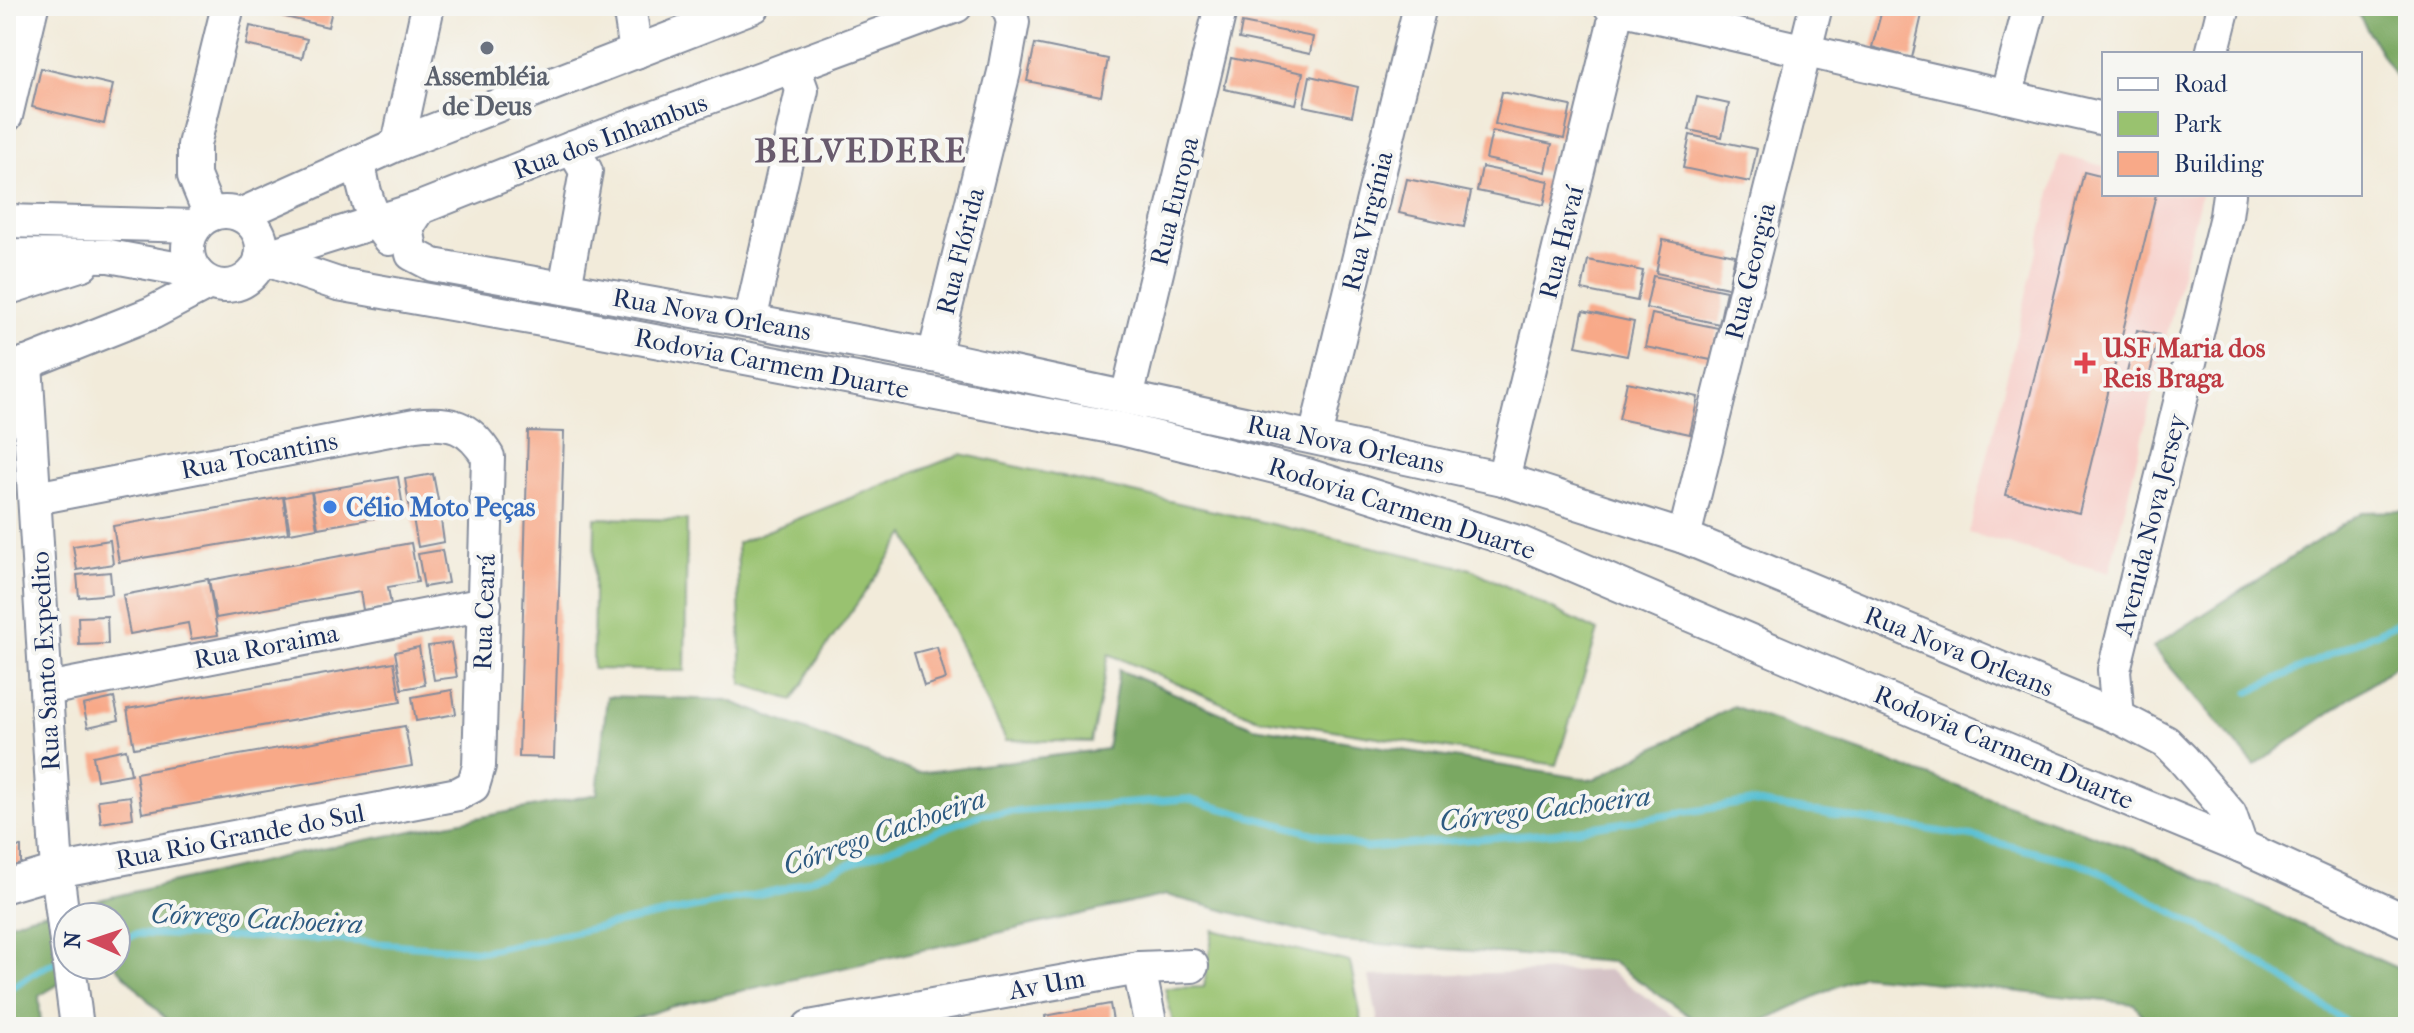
<svg xmlns="http://www.w3.org/2000/svg" width="2414" height="1033" viewBox="0 0 2414 1033" font-family="'IM FELL French Canon',serif">
<rect width="100%" height="100%" fill="#f6f6f2"/>
<filter id="ink" filterUnits="userSpaceOnUse"><feTurbulence type="fractalNoise" baseFrequency=".0125" numOctaves="2"/><feDisplacementMap in="SourceGraphic" scale="16" xChannelSelector="R" yChannelSelector="G"/><feConvolveMatrix kernelMatrix="1 2 1 2 8 2 1 2 1" color-interpolation-filters="sRGB"/></filter>
<filter id="wash" filterUnits="userSpaceOnUse"><feTurbulence type="fractalNoise" baseFrequency=".006" numOctaves="4" result="noise"/><feDisplacementMap in="SourceGraphic" scale="32" xChannelSelector="R" yChannelSelector="G"/><feGaussianBlur stdDeviation="1.8" result="paint"/><feColorMatrix in="noise" values="0 0 0 0 0 0 0 0 0 0 0 0 0 0 0 0 0 1.4 0 .05"/><feComposite in="paint" operator="in"/></filter>
<g filter="url(#wash)">
<rect width="100%" height="100%" fill="#f2ebda"/>
<!-- built -->
<polygon fill="#f7d0cb" points="2060,155 2104,166 2104,194 2201,194 2109,573 1969,533"/>
<!-- industrial -->
<polygon fill="#d2bec2" points="1608,970 1688,1027 1379,1027 1369,976"/>
<!-- green -->
<g fill="#99c26f" stroke="#5a7866" stroke-width="2">
<polygon points="961,454 1471,569 1598,631 1556,765 1256,718 1109,654 1091,742 1006,740 906,534 820,656 793,700 742,684 737,543"/>
<polygon points="595,518 687,520 685,671 593,669"/>
<polygon points="1213,930 1350,962 1363,1027 1174,1027 1165,988 1204,987"/>
</g>
<!-- forest -->
<g fill="#7aa862" stroke="#4a6c60" stroke-width="2">
<polygon points="2353,6 2408,6 2408,98"/>
<polygon points="2408,511 2408,657 2255,766 2153,647 2362,512"/>
<polygon points="1119,670 1254,727 1594,780 1733,706 2143,853 2408,973 2408,1027 2151,1027 2134,1004 1862,975 1750,1027 1705,1027 1612,962 1340,941 1166,895 670,1007 610,1027 173,1027 115,965 116,917 68,917 68,965 91,965 39,996 41,1027 6,1027 6,925 26,917 286,856 597,794 607,696 727,700 917,773 1107,749"/>
</g>
<g fill="none" stroke-linecap="round" stroke-linejoin="round">
<!-- stream -->
<g stroke="#57bfd3" stroke-width="7">
<polyline points="2249,692 2408,618"/>
<polyline points="116,942 136,934 338,940 483,951 784,889 982,814 1187,799 1366,848 1562,832 1751,802 1975,837 2089,866 2233,945 2354,1027"/>
<polyline points="6,991 46,966 60,961"/>
</g>
</g>
<g id="blocks">
<!-- building -->
<g fill="#f8a988">
<polygon points="6,6 16,6 7,41 6,41"/>
<polygon points="265,6 333,6 328,27 264,12"/>
<polygon points="1883,6 1924,6 1912,58 1872,47"/>
<polygon points="1242,23 1313,37 1310,54 1239,39"/>
<polygon points="250,26 307,39 302,58 246,45"/>
<polygon points="1035,44 1108,59 1101,96 1027,81"/>
<polygon points="1231,58 1303,73 1296,104 1224,89"/>
<polygon points="41,68 113,85 104,124 32,107"/>
<polygon points="1310,76 1358,87 1352,116 1304,106"/>
<polygon points="1502,92 1571,106 1564,139 1495,124"/>
<polygon points="1697,97 1729,104 1722,137 1689,130"/>
<polygon points="1492,131 1552,144 1546,172 1486,159"/>
<polygon points="1690,135 1757,149 1750,182 1683,168"/>
<polygon points="1482,167 1549,181 1544,205 1477,191"/>
<polygon points="2084,172 2104,177 2104,194 2156,194 2079,513 2006,495"/>
<polygon points="1407,179 1471,192 1464,227 1399,213"/>
<polygon points="1663,240 1735,255 1728,288 1656,273"/>
<polygon points="1588,260 1643,271 1637,301 1582,290"/>
<polygon points="1653,276 1726,291 1719,324 1646,308"/>
<polygon points="1583,311 1634,322 1627,356 1576,346"/>
<polygon points="1652,314 1718,328 1711,360 1645,347"/>
<polygon points="2137,330 2159,335 2146,390 2124,385"/>
<polygon points="1627,382 1698,397 1690,434 1619,419"/>
<polygon points="528,431 564,432 554,758 519,757"/>
<polygon points="433,474 439,505 410,510 405,479"/>
<polygon points="398,477 404,513 318,528 312,492"/>
<polygon points="311,492 317,528 290,533 284,497"/>
<polygon points="283,497 288,533 119,562 113,526"/>
<polygon points="440,513 444,542 418,547 413,518"/>
<polygon points="110,540 113,564 77,570 73,546"/>
<polygon points="411,543 418,582 388,587 391,605 363,610 360,592 216,618 209,580"/>
<polygon points="442,550 448,583 424,587 418,554"/>
<polygon points="110,572 112,594 79,597 77,575"/>
<polygon points="208,579 218,635 191,639 188,623 130,634 123,595"/>
<polygon points="107,616 108,644 79,645 78,617"/>
<polygon points="451,643 457,677 434,680 428,646"/>
<polygon points="419,647 425,685 402,689 395,652"/>
<polygon points="937,647 946,679 924,686 914,653"/>
<polygon points="394,662 401,702 134,748 127,709"/>
<polygon points="452,690 456,714 416,721 412,697"/>
<polygon points="114,698 119,720 88,727 83,705"/>
<polygon points="405,726 412,766 142,813 136,773"/>
<polygon points="126,749 131,774 97,780 93,756"/>
<polygon points="130,796 133,818 101,823 98,800"/>
<polygon points="6,846 21,847 21,866 6,865"/>
<polygon points="1110,1004 1114,1027 1047,1027 1045,1016"/>
</g>
</g>
</g>
<g filter="url(#ink)">
<use href="#blocks" fill-opacity="0" stroke="#868d9c" stroke-width="2"/>
<g fill="none" stroke-linecap="round" stroke-linejoin="round">
<defs>
<g id="minor">
<polyline points="629,6 636,52"/>
<polyline points="1610,6 2104,119"/>
<polyline points="2212,54 2224,6"/>
<polyline points="2006,97 2030,6"/>
<polyline points="6,116 32,6"/>
<polyline points="398,144 428,6"/>
<path d="M359 161C363 191 370 216 389 239"/>
<polyline points="420,208 407,228 412,254 433,265 750,321 934,356 1503,479 1684,537 2118,717 2166,742 2182,758 2230,814 2241,846"/>
<circle cx="225" cy="249" r="37"/>
<polyline points="210,215 194,176 194,145 228,6"/>
<polyline points="240,215 398,144 754,6"/>
<polyline points="6,221 196,226"/>
<polyline points="6,255 109,256 196,272"/>
<polyline points="261,258 338,284 559,323 1122,429 1307,475 1521,543 1929,717 2241,846 2408,922"/>
<polyline points="261,258 420,208 572,148 956,6"/>
<polyline points="565,288 586,171 572,148"/>
<polyline points="6,289 83,264"/>
<polyline points="750,321 802,90 794,68"/>
<polyline points="934,356 1004,72 1013,22 1008,6"/>
<polyline points="26,363 57,871 68,958"/>
<polyline points="9,370 152,313 209,283"/>
<polyline points="1127,397 1221,6"/>
<polyline points="1315,437 1420,6"/>
<polyline points="1503,479 1618,6"/>
<polyline points="1684,537 1816,6"/>
<polyline points="47,689 485,604"/>
<polyline points="2118,717 2114,670 2226,216 2229,194"/>
<path d="M6 886 57 871 458 794 473 786 479 766 488 457C469 425 450 421 415 425L36 498"/>
<polyline points="69,965 77,1027"/>
<polyline points="1139,968 1151,1027"/>
<polyline points="809,1027 1139,968 1192,966"/>
</g>
</defs>
<!-- minor casing -->
<use href="#minor" stroke="#868d9c" stroke-width="36"/>
<!-- minor -->
<use href="#minor" stroke="#fff" stroke-width="32"/>
</g>
</g>
<!-- markers -->
<circle fill="#6b7280" stroke="#f6f6f2" stroke-width="3" cx="487" cy="48" r="8"/>
<path fill="#e0444e" stroke="#f6f6f2" stroke-width="3" d="M2081 351h8v8h8v8h-8v8h-8v-8h-8v-8h8z"/>
<circle fill="#3f7fe0" stroke="#f6f6f2" stroke-width="3" cx="330" cy="507" r="8"/>
<g text-anchor="middle" stroke-width="8" stroke-linejoin="round" paint-order="stroke">
<!-- worship labels -->
<g font-size="26" font-weight="bold" fill="#5b616d" stroke="#f6f6f2">
<text x="487" y="85">Assembléia<tspan x="487" dy="30">de Deus</tspan></text>
</g>
<!-- street labels -->
<g font-size="26" fill="#1b2f5e" stroke="#f6f6f2">
<text transform="translate(610 136) rotate(-20)" y="9">Rua dos Inhambus</text>
<text transform="translate(1174 201) rotate(-76)" y="9">Rua Europa</text>
<text transform="translate(1367 221) rotate(-76)" y="9">Rua Virgínia</text>
<text transform="translate(1561 242) rotate(-76)" y="9">Rua Havaí</text>
<text transform="translate(960 251) rotate(-76)" y="9">Rua Flórida</text>
<text transform="translate(1750 271) rotate(-76)" y="9">Rua Georgia</text>
<text transform="translate(712 314) rotate(10)" y="9">Rua Nova Orleans</text>
<text transform="translate(772 363) rotate(11)" y="9">Rodovia Carmem Duarte</text>
<text transform="translate(1346 444) rotate(12)" y="9">Rua Nova Orleans</text>
<text transform="translate(259 455) rotate(-11)" y="9">Rua Tocantins</text>
<text transform="translate(1402 508) rotate(18)" y="9">Rodovia Carmem Duarte</text>
<text transform="translate(2150 525) rotate(-76)" y="9">Avenida Nova Jersey</text>
<text transform="translate(484 612) rotate(-88)" y="9">Rua Ceará</text>
<text transform="translate(266 646) rotate(-11)" y="9">Rua Roraima</text>
<text transform="translate(1959 651) rotate(22)" y="9">Rua Nova Orleans</text>
<text transform="translate(45 661) rotate(-93)" y="9">Rua Santo Expedito</text>
<text transform="translate(2004 747) rotate(23)" y="9">Rodovia Carmem Duarte</text>
<text transform="translate(240 836) rotate(-11)" y="9">Rua Rio Grande do Sul</text>
<text transform="translate(1047 984) rotate(-10)" y="9">Av Um</text>
</g>
<!-- health labels -->
<g font-size="26" font-weight="bold" fill="#be3a42" stroke="#f6f6f2" text-anchor="start">
<text x="2103" y="357">USF Maria dos<tspan x="2103" dy="30">Reis Braga</tspan></text>
</g>
<!-- shop labels -->
<g font-size="26" font-weight="bold" fill="#366cbe" stroke="#f6f6f2" text-anchor="start">
<text x="346" y="516">Célio Moto Peças</text>
</g>
<!-- water labels -->
<g font-size="28" font-style="italic" fill="#2d5a81" stroke="#f6f6f2">
<text transform="translate(1545 808) rotate(-7)" y="10">Córrego Cachoeira</text>
<text transform="translate(884 831) rotate(-19)" y="10">Córrego Cachoeira</text>
<text transform="translate(257 918) rotate(3)" y="10">Córrego Cachoeira</text>
</g>
<!-- district labels -->
<g font-size="34" font-weight="bold" letter-spacing="2" fill="#685a6d" stroke="#f6f6f2">
<text x="861" y="162">BELVEDERE</text>
</g>
</g>
<!-- margin -->
<rect width="2414" height="1033" fill="none" stroke="#f6f6f2" stroke-width="32"/>
<!-- legend -->
<rect x="2102" y="52" width="260" height="144" fill="#f6f6f2" stroke="#9ea6b7" stroke-width="2"/>
<rect x="2118" y="78" width="40" height="12" fill="#ffffff" stroke="#9ea6b7" stroke-width="2"/>
<text x="2174" y="92" font-size="24" fill="#1b2f5e">Road</text>
<rect x="2118" y="112" width="40" height="24" fill="#99c26f" stroke="#9ea6b7" stroke-width="2"/>
<text x="2174" y="132" font-size="24" fill="#1b2f5e">Park</text>
<rect x="2118" y="152" width="40" height="24" fill="#f8a988" stroke="#9ea6b7" stroke-width="2"/>
<text x="2174" y="172" font-size="24" fill="#1b2f5e">Building</text>
<!-- north arrow -->
<g transform="translate(92 941) rotate(273)"><circle r="38" fill="#f6f6f2" stroke="#9ea6b7" stroke-width="2"/>
<path d="M0-6L14 30L0 20L-14 30Z" fill="#d1495b"/>
<text y="-12" font-size="22" font-weight="bold" text-anchor="middle" fill="#1b2f5e">N</text>
</g>
</svg>
